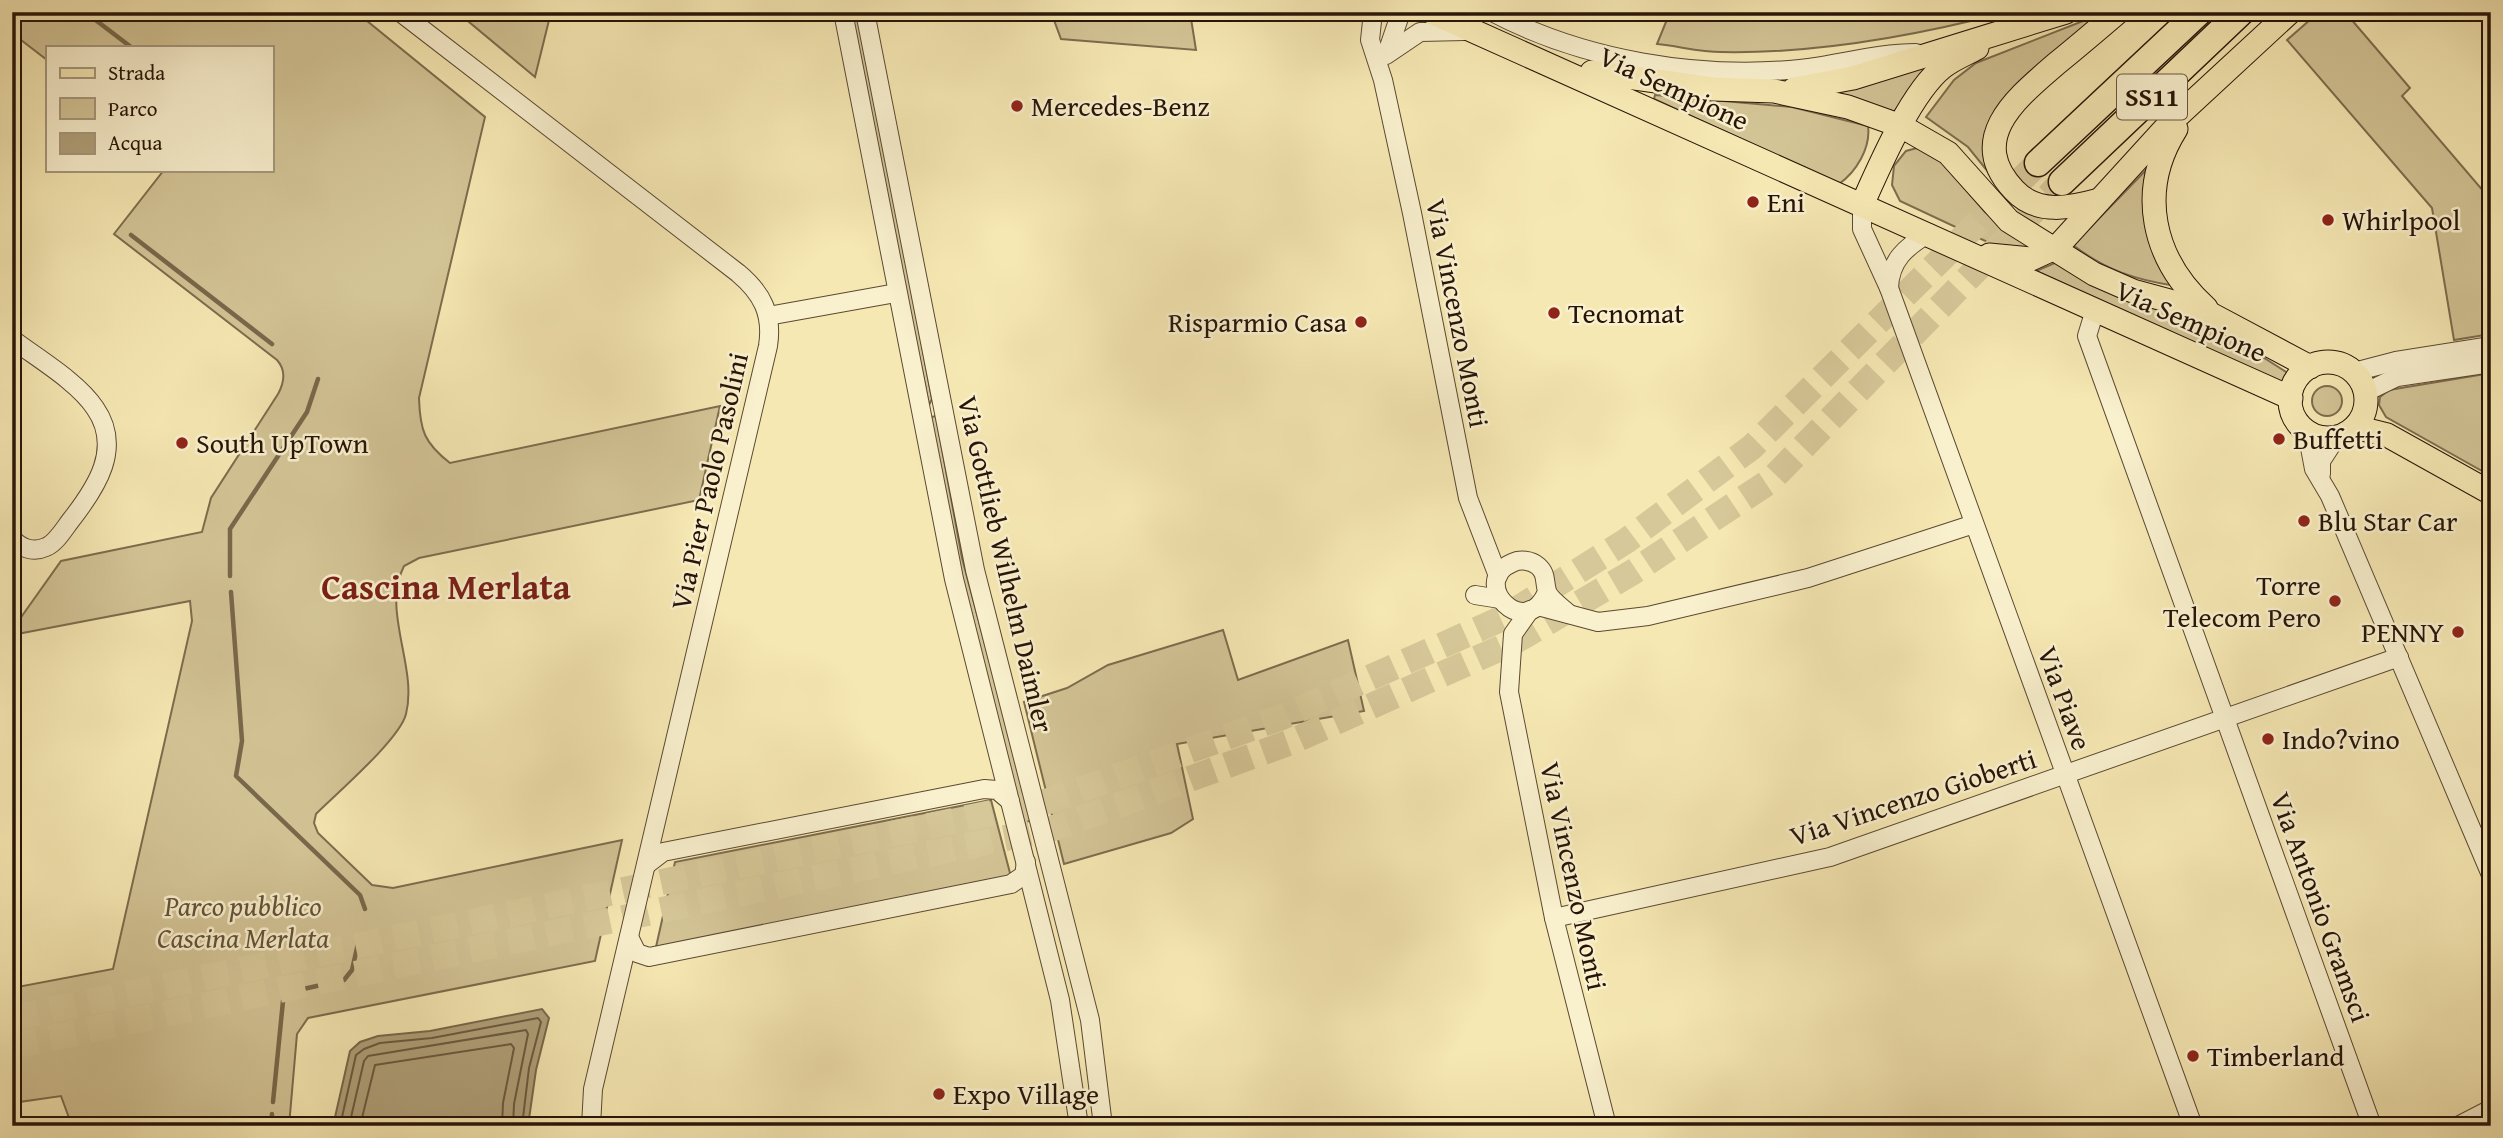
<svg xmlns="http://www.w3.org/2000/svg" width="2503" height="1138" viewBox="0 0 2503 1138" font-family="'Gentium Book Plus',serif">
<rect width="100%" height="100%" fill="#f6e8b3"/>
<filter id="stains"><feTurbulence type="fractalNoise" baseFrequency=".00286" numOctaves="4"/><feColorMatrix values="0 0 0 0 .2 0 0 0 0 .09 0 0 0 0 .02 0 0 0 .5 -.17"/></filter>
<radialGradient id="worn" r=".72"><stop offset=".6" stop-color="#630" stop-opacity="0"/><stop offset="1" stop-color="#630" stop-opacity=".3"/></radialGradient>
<!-- green -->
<g fill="#d3c496" stroke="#7d6c4e" stroke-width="2">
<path d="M12 12H356L485 117 419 398C420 430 424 443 450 463L720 406 699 500 419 558 404 566C381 611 418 667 406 714 400 739 337 793 316 814L314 823 318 833 372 885 393 888 622 840 595 961 308 1018 297 1034 289 1126H72L61 1096 12 1103V988L113 969 192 621 190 601 12 635V630L61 561 202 532 211 498 278 394C284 383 286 370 277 360L114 234 164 170H271V47H47V60L12 33Z"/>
<polygon points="457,12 551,12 535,77"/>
<polygon points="849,12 859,12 932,399 929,405"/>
<polygon points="1051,12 1190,12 1196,50 1061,39"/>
<path d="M1670 12H2007C1915 36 1817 54 1721 52 1700 52 1678 46 1657 44Z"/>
<polygon points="2106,12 2015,89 1997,183 1968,147 1926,117 1954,80 1976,63"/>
<polygon points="2319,12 2345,12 2410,88 2402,96 2491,200 2491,334 2454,340 2432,208 2287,40"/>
<polygon points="1931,62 1894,112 1836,92"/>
<path d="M1655 95 1792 107 1868 126C1871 148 1856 172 1839 184L1654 99Z"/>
<polygon points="1917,148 1935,154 1985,212 2033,249 1996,246 1900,201 1892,185 1894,166 1906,151"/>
<path d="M2151 165 2176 286C2136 280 2105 270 2073 245Z"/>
<polygon points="2057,262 2187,314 2228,335 2291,375 2285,384 2036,271"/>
<polygon points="2491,373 2491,468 2482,471 2386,417 2379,405 2380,397 2389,390"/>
<circle cx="2327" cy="401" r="15"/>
<polygon points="936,416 962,558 1032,820 1024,823 960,577 927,418"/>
<polygon points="1223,630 1238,680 1348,640 1364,711 1177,744 1193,819 1171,833 1064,864 1024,702 1067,688 1108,665"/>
<polygon points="991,800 1011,877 656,947 675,862"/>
</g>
<!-- water -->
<polygon fill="#b0a079" stroke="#79684b" stroke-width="2" points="542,1009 549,1018 536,1070 528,1126 333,1126 350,1051 360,1042 378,1036 430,1031"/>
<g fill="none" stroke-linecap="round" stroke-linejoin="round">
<!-- shore -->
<g stroke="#6c5a40" stroke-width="2">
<polyline points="340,1126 356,1055 364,1049 380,1043 432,1038 538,1018 541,1022 529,1068 522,1126"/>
<polyline points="349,1126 364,1061 368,1056 526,1030 528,1034 514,1104 513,1126"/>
<polyline points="360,1126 375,1065 511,1044 514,1048 503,1103 502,1126"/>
</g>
<!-- stream -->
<g stroke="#79684b" stroke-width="4.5">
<polyline points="85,12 131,47"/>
<polyline points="131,235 272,344"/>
<polyline points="230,576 230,529 307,412 318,379"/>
<polyline points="231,592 242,741 236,776 360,895 365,909"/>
<polyline points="273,1102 283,1001 294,991 344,980 352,970 359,939"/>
<polyline points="271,1126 272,1114"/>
</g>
<!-- highway-tunnel -->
<g stroke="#d7c899" stroke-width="26" stroke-dasharray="26 13" stroke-linecap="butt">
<polyline points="12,1018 1049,801 1282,717 1503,618 1626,541 1752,447 2038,163"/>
<polyline points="12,1046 1058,827 1291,742 1512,643 1633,572 1770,481 2062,182"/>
</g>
<defs>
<g id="minor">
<path d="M400 12 738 273C762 293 773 314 768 346L593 1089 591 1126"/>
<polyline points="843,12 954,579 1060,1000 1079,1126"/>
<polyline points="865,12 975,570 1090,1020 1103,1126"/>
<polyline points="1373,12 1370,40 1383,80 1412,213 1468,498 1498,576"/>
<path d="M1492 12C1583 60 1697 79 1800 69 1839 65 1876 53 1916 53"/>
<polyline points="1387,53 1401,12"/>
<polyline points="1386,55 1420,32 1465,31"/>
<polyline points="1862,205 1862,229 1889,288 2193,1126"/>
<path d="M1889 288C1890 260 1906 247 1929 233"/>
<polyline points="2095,310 2087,336 2372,1126"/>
<polyline points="768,316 896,293"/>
<path d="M12 339C37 358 78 382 95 408 123 448 96 488 71 520 64 529 56 543 46 547 33 553 20 548 12 538"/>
<polyline points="2354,372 2396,361 2491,346"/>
<polyline points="2366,392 2397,377 2491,363"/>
<polyline points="2307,432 2314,469 2330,496 2491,875"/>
<polyline points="2321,474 2321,461 2336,438"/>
<path d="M1547 592C1525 643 1468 582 1512 563 1520 559 1531 560 1538 566 1547 574 1544 581 1547 591 1549 599 1563 608 1569 614"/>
<polyline points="1475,595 1500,599"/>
<polyline points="1538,606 1598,622 1648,616 1808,578 1974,524"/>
<polyline points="1530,610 1513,634 1509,692 1554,918 1607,1126"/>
<polyline points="646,865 663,852 984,789 997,790 1010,801"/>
<polyline points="1554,918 1830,857 2399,657"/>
<polyline points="629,937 637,953 649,957 1011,884 1024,875 1026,862"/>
<polyline points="2458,1126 2491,1109"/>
</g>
<g id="major">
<polyline points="1431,12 2291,398"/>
<polyline points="1592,72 1713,89 1774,91 1848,107 1901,126 1948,153 2009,221 2094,274 2133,291 2203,310 2310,367"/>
<polyline points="1794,89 1853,78 2066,12"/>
<path d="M2176 129C2137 191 2152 259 2206 308"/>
<path d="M2099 200C2070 208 2037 215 2014 190 1965 138 2018 97 2056 64 2077 47 2097 30 2118 12"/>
<path d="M1862 205C1879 167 1911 92 1943 67 1953 59 1966 54 1977 48"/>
<polyline points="1989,255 2031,259 2057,247 2171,122 2290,12"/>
<circle cx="2328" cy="400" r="38"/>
<polyline points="2355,427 2387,435 2491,493"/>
</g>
<g id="highway">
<polyline points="2038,163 2199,12"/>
<polyline points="2062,182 2241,12"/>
</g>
</defs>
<!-- minor casing -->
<use href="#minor" stroke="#5b4932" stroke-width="20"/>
<!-- major casing -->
<use href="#major" stroke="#271407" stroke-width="25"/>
<!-- highway casing -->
<use href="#highway" stroke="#271407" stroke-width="29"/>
<!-- minor -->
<use href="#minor" stroke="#f9f0ce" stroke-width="18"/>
<!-- major -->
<use href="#major" stroke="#f6e8b3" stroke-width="23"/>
<!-- highway -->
<use href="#highway" stroke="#f6e8b3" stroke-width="26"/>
</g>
<!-- markers -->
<g fill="#8f2418" stroke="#f9f0ce" stroke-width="2.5">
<circle cx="1017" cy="106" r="7"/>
<circle cx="1753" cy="202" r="7"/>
<circle cx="2328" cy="220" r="7"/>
<circle cx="1554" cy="313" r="7"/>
<circle cx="1361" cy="322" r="7"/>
<circle cx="2279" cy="439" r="7"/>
<circle cx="182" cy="443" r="7"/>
<circle cx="2304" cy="521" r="7"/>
<circle cx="2335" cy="601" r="7"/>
<circle cx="2458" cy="632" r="7"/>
<circle cx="2268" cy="739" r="7"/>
<circle cx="2193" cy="1056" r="7"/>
<circle cx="939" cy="1094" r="7"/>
</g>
<g text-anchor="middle" stroke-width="5" stroke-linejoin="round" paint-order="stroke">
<!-- shield labels -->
<rect fill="#f9f0ce" stroke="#665643" stroke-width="2" x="2117" y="74.5" width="70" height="45" rx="5"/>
<g font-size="26" font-weight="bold" fill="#271407">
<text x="2152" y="106">SS11</text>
</g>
<!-- street labels -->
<g font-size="28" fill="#271407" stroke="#f9f0ce">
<text transform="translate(1674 88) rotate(25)" y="10">Via Sempione</text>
<text transform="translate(1458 313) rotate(79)" y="10">Via Vincenzo Monti</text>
<text transform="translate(2191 321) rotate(24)" y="10">Via Sempione</text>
<text transform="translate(709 481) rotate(-77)" y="10">Via Pier Paolo Pasolini</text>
<text transform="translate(1006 564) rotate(77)" y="10">Via Gottlieb Wilhelm Daimler</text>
<text transform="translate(2065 698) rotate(70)" y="10">Via Piave</text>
<text transform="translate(1913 797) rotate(-18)" y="10">Via Vincenzo Gioberti</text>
<text transform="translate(1574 876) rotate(78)" y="10">Via Vincenzo Monti</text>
<text transform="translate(2321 907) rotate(70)" y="10">Via Antonio Gramsci</text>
</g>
<!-- poi labels -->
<g font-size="28" fill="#271407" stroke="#f9f0ce" text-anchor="start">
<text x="1031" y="116">Mercedes-Benz</text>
<text x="1767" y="212">Eni</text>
<text x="2342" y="230">Whirlpool</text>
<text x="1568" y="323">Tecnomat</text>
<text x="1347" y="332" text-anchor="end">Risparmio Casa</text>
<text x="2293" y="449">Buffetti</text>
<text x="196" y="453">South UpTown</text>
<text x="2318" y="531">Blu Star Car</text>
<text x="2321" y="595" text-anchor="end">Torre<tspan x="2321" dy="32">Telecom Pero</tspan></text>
<text x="2444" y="642" text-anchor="end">PENNY</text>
<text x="2282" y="749">Indo?vino</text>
<text x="2207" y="1066">Timberland</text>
<text x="953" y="1104">Expo Village</text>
</g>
<!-- park labels -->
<g font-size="28" font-style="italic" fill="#635239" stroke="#f9f0ce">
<text x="243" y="916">Parco pubblico<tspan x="243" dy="32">Cascina Merlata</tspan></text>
</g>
<!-- district labels -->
<g font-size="35" font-weight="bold" fill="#7a1f14" stroke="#f9f0ce">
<text x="446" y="599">Cascina Merlata</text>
</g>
</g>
<!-- margin -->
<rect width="2503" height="1138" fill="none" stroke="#f6e8b3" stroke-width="42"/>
<rect x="14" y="14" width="2475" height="1110" fill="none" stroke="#271407" stroke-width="3.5"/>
<rect x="21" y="21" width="2461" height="1096" fill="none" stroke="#271407" stroke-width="2"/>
<!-- legend -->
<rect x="46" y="46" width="228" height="126" fill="#f9f0ce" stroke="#a5987e" stroke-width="2"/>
<rect x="60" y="68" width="35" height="10" fill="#f6e8b3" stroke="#a5987e" stroke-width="2"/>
<text x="108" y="80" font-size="21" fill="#271407">Strada</text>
<rect x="60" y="98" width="35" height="21" fill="#d3c496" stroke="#a5987e" stroke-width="2"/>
<text x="108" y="116" font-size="21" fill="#271407">Parco</text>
<rect x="60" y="133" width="35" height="21" fill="#b0a079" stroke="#a5987e" stroke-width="2"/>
<text x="108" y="150" font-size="21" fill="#271407">Acqua</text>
<rect width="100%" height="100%" filter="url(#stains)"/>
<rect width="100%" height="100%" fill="url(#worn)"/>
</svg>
